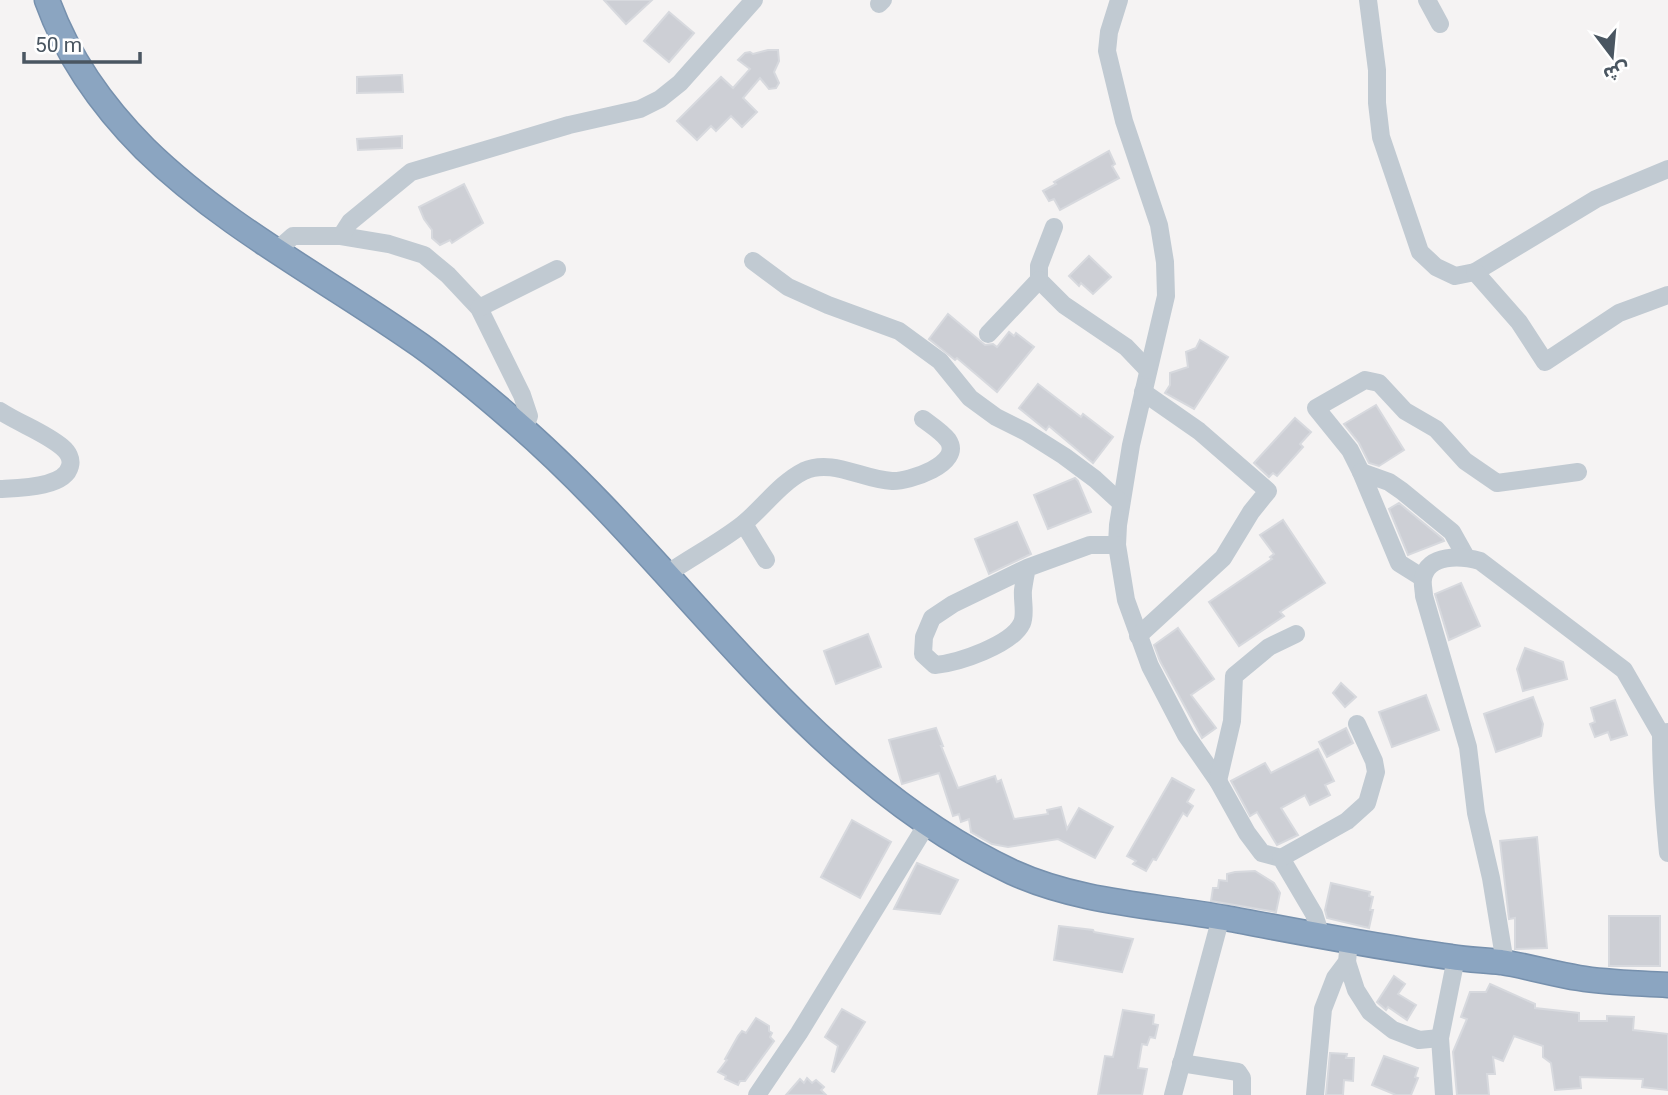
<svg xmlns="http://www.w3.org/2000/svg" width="1668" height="1095" viewBox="0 0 1668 1095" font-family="Roboto,'Noto Sans Arabic',sans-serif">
<rect width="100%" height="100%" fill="#f5f3f3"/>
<!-- building -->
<g fill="#cdcfd5" stroke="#d7d9de" stroke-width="2">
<polygon points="604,0 652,0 626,24"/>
<polygon points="669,12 694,33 669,62 644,41"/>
<polygon points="768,50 778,50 779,61 774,72 779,83 776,88 769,89 760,78 743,98 757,112 742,127 731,116 716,131 711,126 697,140 677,121 721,77 733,88 750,69 738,60 745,53 750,52 753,54"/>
<polygon points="402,75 403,92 357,93 357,77"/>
<polygon points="402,136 402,148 358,150 357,139"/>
<polygon points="1109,151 1115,164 1112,166 1119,178 1060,210 1054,199 1049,201 1043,191 1056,184 1054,182"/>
<polygon points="464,184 483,223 452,243 450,240 440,245 432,238 432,230 424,219 419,207"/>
<polygon points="1089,256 1111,277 1093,294 1081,283 1079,286 1069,276"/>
<polygon points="948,314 985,345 993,344 997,347 1009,332 1014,336 1016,333 1034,347 997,392 957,358 955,360 929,339"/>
<polygon points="1200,340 1228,357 1194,409 1165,393 1170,385 1170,373 1188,367 1186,352 1196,348"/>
<polygon points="1038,384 1081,417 1083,414 1113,437 1093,463 1049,426 1046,430 1019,408"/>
<polygon points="1376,405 1404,450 1379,466 1369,463 1359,443 1344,424"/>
<polygon points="1295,418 1311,432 1300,444 1303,447 1277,476 1273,473 1269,477 1254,463"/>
<polygon points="1075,478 1078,481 1091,512 1048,529 1034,495"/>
<polygon points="1399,503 1443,539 1444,541 1408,555 1389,509"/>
<polygon points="1283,520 1325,583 1280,612 1284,616 1239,646 1209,602 1272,559 1270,557 1274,554 1260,535"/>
<polygon points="1017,522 1031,554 989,574 975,539"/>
<polygon points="1461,583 1480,626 1449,640 1435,594"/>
<polygon points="1178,628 1214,679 1191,695 1216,728 1202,738 1160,661 1154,645"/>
<polygon points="868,634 881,667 836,684 824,651"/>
<polygon points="1525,648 1563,662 1567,679 1523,691 1517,669"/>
<polygon points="1341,683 1356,697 1345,707 1333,693"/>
<polygon points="1426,695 1439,730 1392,747 1379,712"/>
<polygon points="1533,697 1543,724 1541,736 1496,752 1484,714"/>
<polygon points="1615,700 1627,735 1611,740 1608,732 1595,737 1590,724 1595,722 1591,708"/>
<polygon points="936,728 943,746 941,746 958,788 995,776 997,782 1001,780 1014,819 1048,814 1047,810 1061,807 1067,829 1079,808 1113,827 1095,858 1058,839 1008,847 992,844 971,832 969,819 961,822 959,814 953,816 939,773 902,784 889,740"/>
<polygon points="1346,728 1353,743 1327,757 1319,742"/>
<polygon points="1318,749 1334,781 1325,785 1330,795 1310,805 1305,795 1281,808 1298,835 1277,845 1257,812 1250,816 1231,781 1265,763 1271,773"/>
<polygon points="1172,778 1194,790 1187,802 1193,806 1187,816 1183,813 1156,860 1153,859 1146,871 1133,864 1136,861 1127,856"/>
<polygon points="852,820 891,842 860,898 821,877"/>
<polygon points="1537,837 1547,948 1515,949 1515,918 1509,919 1500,841"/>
<polygon points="917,863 958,880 940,914 894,909"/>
<polygon points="1255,871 1274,883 1280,893 1276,912 1211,901 1213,888 1218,888 1219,880 1227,881 1227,874 1235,872"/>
<polygon points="1331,883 1370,892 1369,896 1373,897 1370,910 1373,910 1369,928 1327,918 1325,910"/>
<rect x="1609" y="916" width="51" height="50"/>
<polygon points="1059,926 1093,930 1094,932 1133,939 1122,972 1054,960"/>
<polygon points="1394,976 1405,984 1398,994 1416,1005 1407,1020 1388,1007 1386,1010 1377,1002"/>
<polygon points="1490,984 1535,1004 1535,1008 1579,1013 1579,1021 1607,1021 1607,1016 1634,1017 1633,1030 1668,1034 1668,1090 1642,1087 1643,1079 1580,1077 1581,1088 1555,1090 1551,1063 1543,1057 1543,1046 1514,1036 1503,1061 1493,1057 1495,1074 1487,1074 1489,1095 1457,1095 1453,1052 1467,1019 1461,1017 1470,992 1486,992"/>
<polygon points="842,1009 865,1022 834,1072 832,1071 838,1046 825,1037"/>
<polygon points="1123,1010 1154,1015 1153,1024 1158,1025 1155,1038 1150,1037 1147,1045 1142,1044 1138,1068 1147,1069 1142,1095 1098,1095 1105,1056 1113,1057"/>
<polygon points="756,1018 769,1026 769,1031 772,1033 770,1037 774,1041 745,1081 740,1081 738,1085 725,1079 726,1076 718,1072 727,1060 725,1059 738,1036 742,1031 746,1033"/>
<polygon points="1330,1053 1347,1054 1346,1058 1354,1058 1353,1081 1344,1080 1343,1095 1326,1095"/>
<polygon points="1384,1056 1418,1068 1415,1077 1418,1078 1411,1095 1396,1095 1372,1085"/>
<polygon points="807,1078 812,1083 816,1080 824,1087 821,1090 826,1095 786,1095 800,1079 804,1083"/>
</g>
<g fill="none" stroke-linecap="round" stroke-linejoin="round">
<defs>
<path id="highway" d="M47 0C67 56 103 107 145 149 226 228 328 280 420 345 452 368 483 394 513 420 683 566 804 774 1012 872 1080 903 1153 905 1225 918 1301 932 1375 947 1451 957 1468 960 1484 960 1501 962 1527 966 1553 974 1579 978 1608 983 1638 983 1668 985"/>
</defs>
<!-- highway casing -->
<use href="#highway" stroke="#7690ad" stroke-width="27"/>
<!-- minor -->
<g stroke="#c1cad2" stroke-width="18">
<polyline points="1119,0 1109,32 1107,51 1124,121 1159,225 1165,262 1166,296 1131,445 1118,525 1117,545 1126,600 1150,666 1186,735 1218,781 1247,833 1262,853 1281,858 1314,914 1321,936"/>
<polyline points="1368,0 1377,70 1377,103 1381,137 1420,252 1436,267 1455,276 1475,272 1596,199 1668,169"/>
<polyline points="1427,0 1440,24"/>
<polyline points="879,4 883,0"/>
<polyline points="1054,227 1039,266 1039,280 1064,305 1126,347 1148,370"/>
<polyline points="341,236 389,244 424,255 448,275 479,308 522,395 529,416 524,429"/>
<polyline points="276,251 293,236 341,236 350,222 411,172 569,125 640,109 660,99 680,83 754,0"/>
<polyline points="753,261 788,287 828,305 899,331 940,361 970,398 996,417 1026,432 1064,456 1095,479 1121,503"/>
<polyline points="1475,272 1519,322 1545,362 1619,313 1668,295"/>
<polyline points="479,308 557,269"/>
<polyline points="988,334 1039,280"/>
<path d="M0 411C20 424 44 432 62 447 68 452 72 459 70 466 65 488 18 488 0 489"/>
<polyline points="1361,472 1350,450 1316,408 1365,380 1379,383 1405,411 1436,429 1465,461 1497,483 1578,472"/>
<polyline points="744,524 766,560"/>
<path d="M1027 568C1025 576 1024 583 1023 590 1022 600 1026 614 1022 623 1012 645 958 663 935 665L923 654 924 637 932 618 953 604 1027 568 1090 545H1117"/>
<path d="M667 574C691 557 719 543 743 524 763 508 780 483 804 471 832 458 863 480 892 481 908 482 964 464 948 440 942 432 931 425 923 419"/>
<polyline points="1423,578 1399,563 1361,472 1389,482 1402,491 1452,532 1466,557"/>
<polyline points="1138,636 1223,558 1251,512 1268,491 1199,431 1143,392"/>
<path d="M1668 732 1661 734C1661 774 1664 813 1668 853"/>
<polyline points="1218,781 1232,721 1234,676 1269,647 1296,634"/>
<polyline points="1281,858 1347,821 1367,803 1376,772 1374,761 1357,724"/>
<polyline points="1347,962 1356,990 1370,1012 1393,1030 1419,1040 1440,1038"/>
<path d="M1505 963 1491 878 1476 813 1468 747 1424 596C1424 591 1422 584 1423 579 1427 553 1462 556 1480 561L1624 670 1661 734"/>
<polyline points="1181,1063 1238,1072 1242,1078 1242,1095"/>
<polyline points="757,1095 799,1033 927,824"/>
<polyline points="1173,1095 1221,917"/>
<polyline points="1315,1095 1323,1009 1335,978 1347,962 1349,941"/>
<polyline points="1444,1095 1440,1038 1456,958"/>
</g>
<!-- highway -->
<use href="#highway" stroke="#8ba5c1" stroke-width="24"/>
</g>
<!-- north arrow -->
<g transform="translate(1612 56) rotate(164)" stroke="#ffffff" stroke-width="5" paint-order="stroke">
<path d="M0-5L12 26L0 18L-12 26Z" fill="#4a5661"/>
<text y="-10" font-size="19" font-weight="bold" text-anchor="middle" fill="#4a5661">ش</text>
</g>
<!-- scale -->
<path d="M24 52v10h116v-10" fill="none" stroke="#4a5661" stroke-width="3.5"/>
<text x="35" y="52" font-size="21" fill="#4a5661" stroke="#ffffff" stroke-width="5" paint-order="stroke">50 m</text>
</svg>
